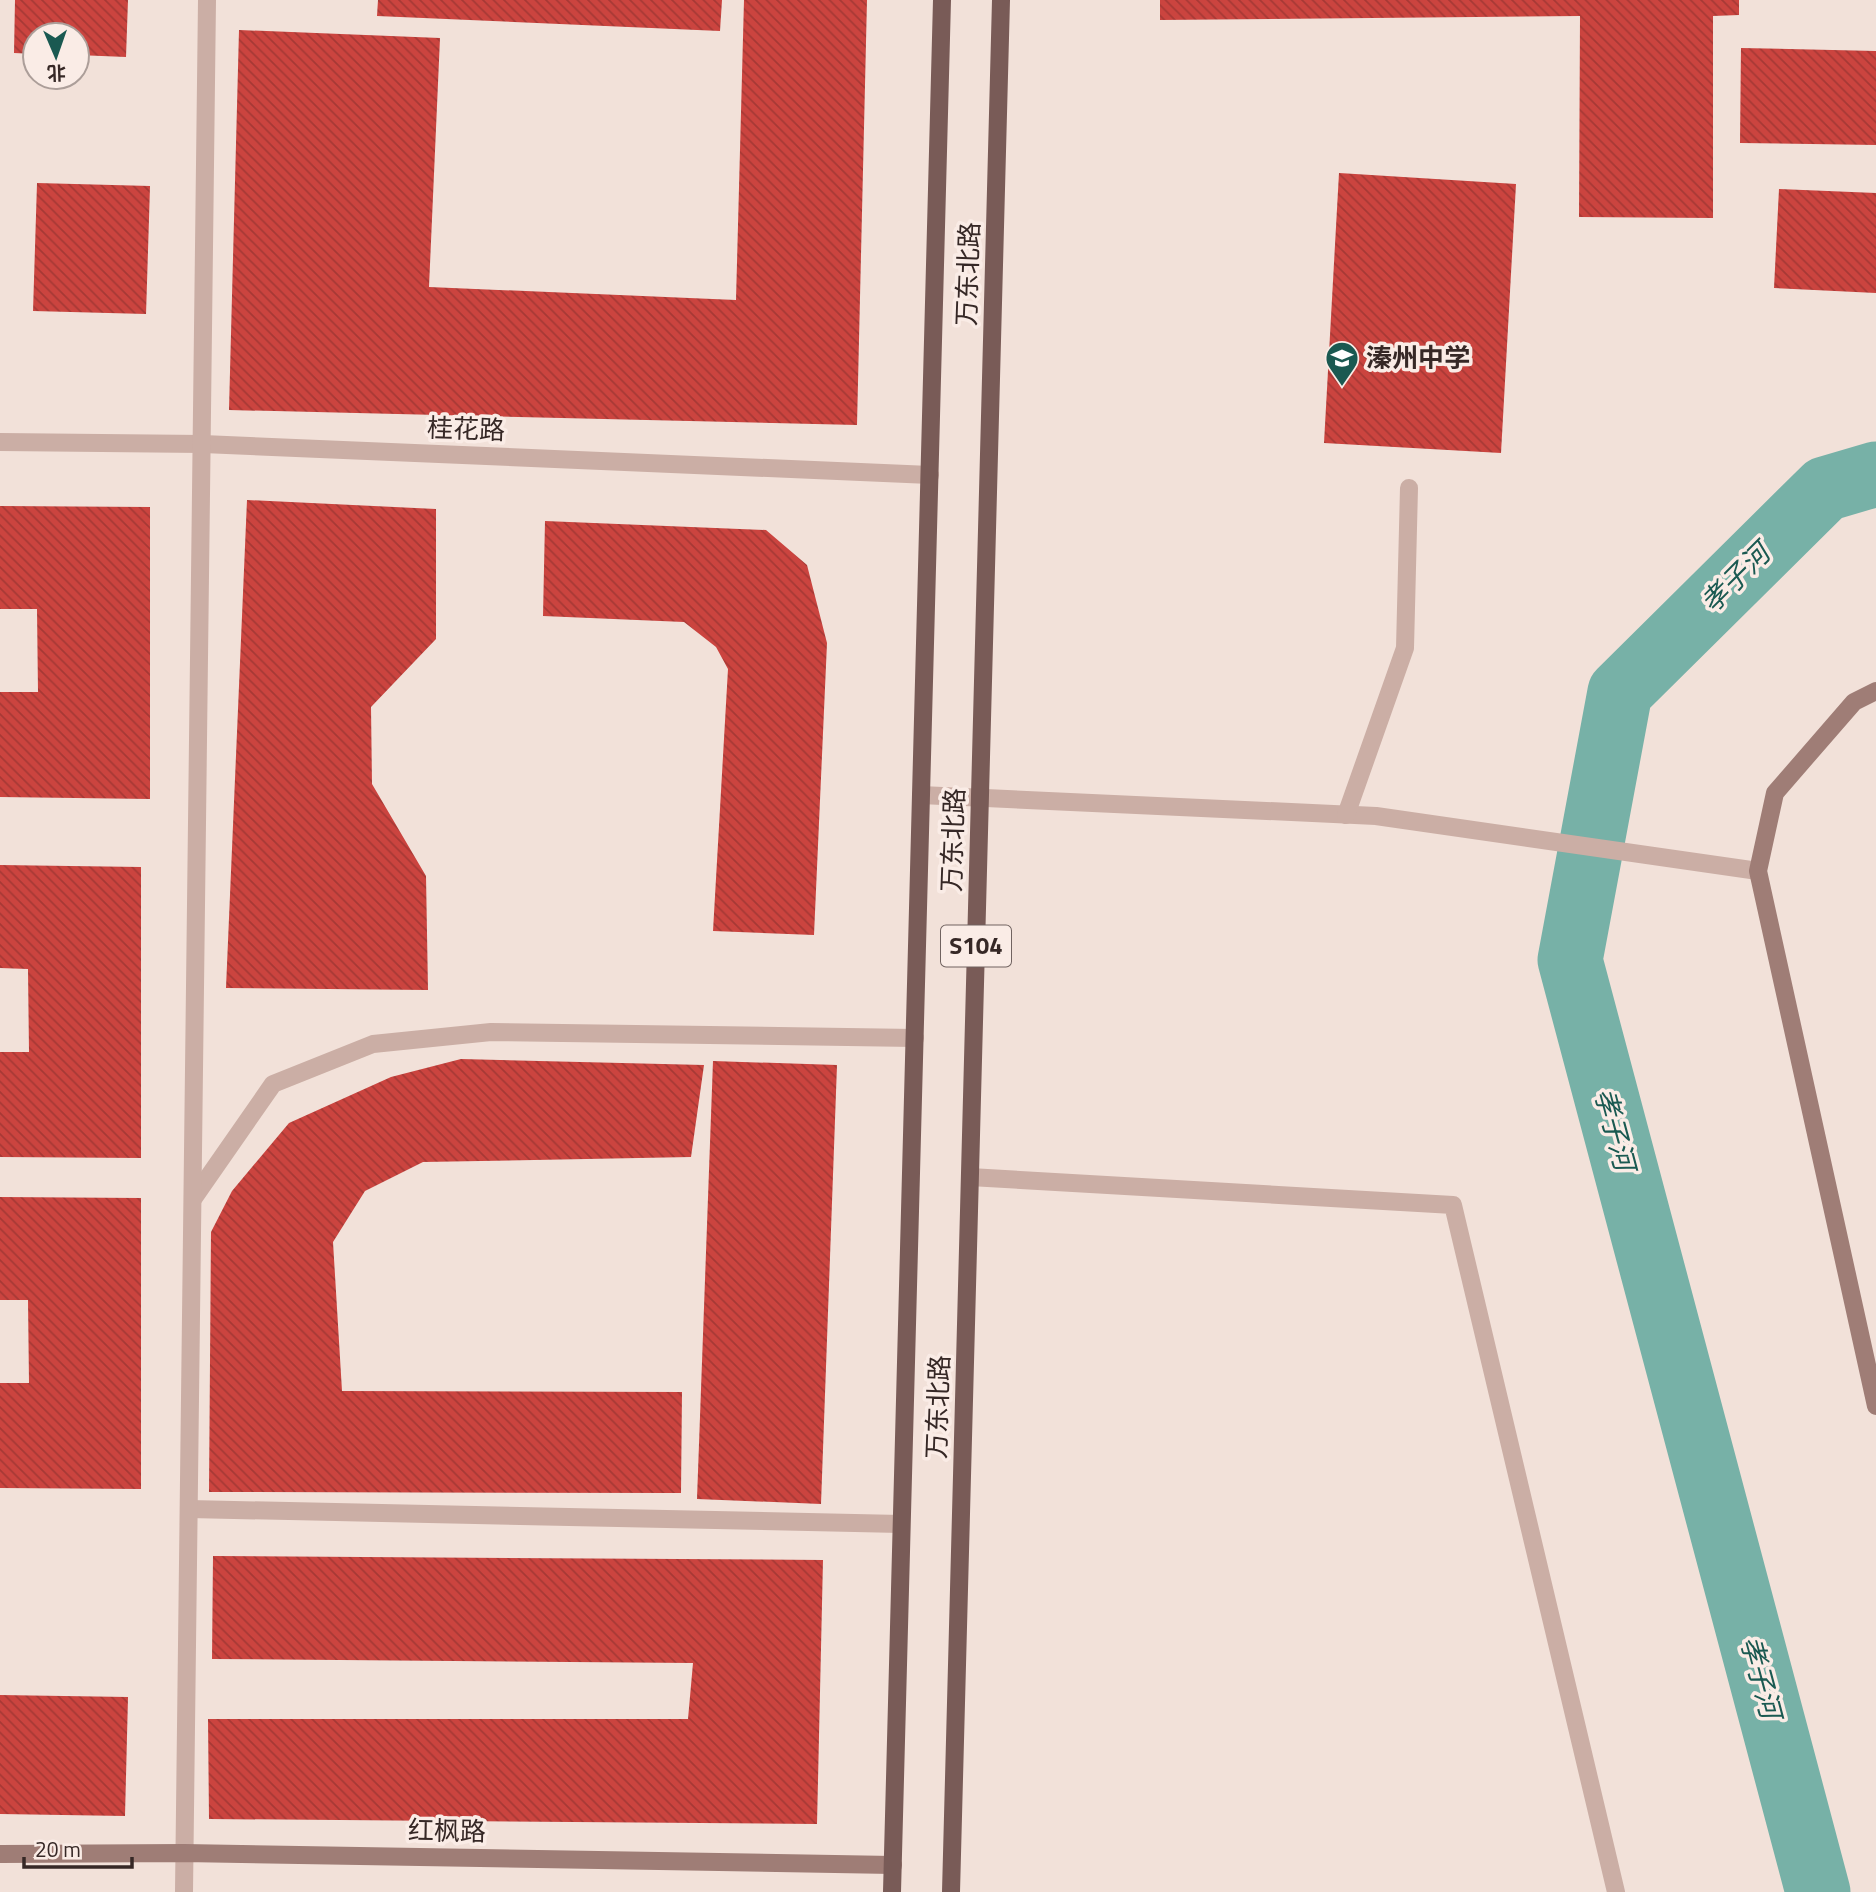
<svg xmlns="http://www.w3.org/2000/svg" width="1876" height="1892" viewBox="0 0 1876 1892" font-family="'Titillium Web','Noto Sans SC',sans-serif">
<defs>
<pattern id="building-back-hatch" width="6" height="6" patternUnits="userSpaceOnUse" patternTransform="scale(1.75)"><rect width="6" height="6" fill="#cb443f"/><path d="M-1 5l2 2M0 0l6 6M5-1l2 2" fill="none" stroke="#a63935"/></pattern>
</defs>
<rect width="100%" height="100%" fill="#f2e1d9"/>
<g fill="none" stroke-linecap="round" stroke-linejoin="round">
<!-- river -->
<polyline stroke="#77b1a7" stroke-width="65" points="1818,1892 1570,960 1620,692 1825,489 1876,474"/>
</g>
<!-- building -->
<g fill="url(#building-back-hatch)">
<polygon points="15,0 128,0 126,57 77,55 77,35 35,35 35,54 14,53"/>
<polygon points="378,0 722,0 720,31 377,16"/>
<polygon points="744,0 867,0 857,425 229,410 239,30 440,38 429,287 736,300"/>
<polygon points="1160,0 1739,0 1739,15 1713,16 1713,218 1579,217 1580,16 1160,20"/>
<polygon points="1741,48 1876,51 1876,145 1740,143"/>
<polygon points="1339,173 1516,184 1501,453 1324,443"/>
<polygon points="37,183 150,186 146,314 33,311"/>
<polygon points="1779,189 1876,193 1876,293 1774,288"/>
<polygon points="247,500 436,509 436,639 371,707 372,784 426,876 428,990 226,988"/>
<polygon points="0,506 150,507 150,799 0,797 0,692 38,692 37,609 0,609"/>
<polygon points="545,521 766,530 807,565 827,643 814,935 713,931 728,669 716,647 684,622 543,616"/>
<polygon points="0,865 141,867 141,1158 0,1157 0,1052 29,1052 28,969 0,968"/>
<polygon points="461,1059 704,1065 691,1157 423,1162 365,1191 333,1242 342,1391 682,1392 681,1493 209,1492 211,1232 232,1191 289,1123 391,1077"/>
<polygon points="713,1061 837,1065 821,1504 697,1499"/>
<polygon points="0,1197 141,1198 141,1489 0,1488 0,1383 29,1383 28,1300 0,1300"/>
<polygon points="213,1556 823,1560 817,1824 209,1819 208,1719 688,1719 693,1663 212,1659"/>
<polygon points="0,1695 128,1697 125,1816 0,1814"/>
</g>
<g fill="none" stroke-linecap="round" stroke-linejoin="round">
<!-- street -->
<g stroke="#cbaea5" stroke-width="18">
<polyline points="0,442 203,444 930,475"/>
<polyline points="921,795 1376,816 1758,871"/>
<polyline points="1346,815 1405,648 1409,488"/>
<polyline points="970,1177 1453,1205 1616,1892"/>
<polyline points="193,1199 273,1084 373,1044 491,1032 915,1038"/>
<polyline points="189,1509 901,1524"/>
<polyline points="184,1892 207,0"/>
</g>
<!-- secondary -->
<g stroke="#9f7d76" stroke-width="18">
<polyline points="1876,691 1854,702 1775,793 1758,871 1876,1406"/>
<polyline points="0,1854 184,1853 893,1865"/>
</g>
<!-- primary -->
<g stroke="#795b57" stroke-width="18">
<polyline points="892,1892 942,0"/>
<polyline points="951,1892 1001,0"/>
</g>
</g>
<!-- icons -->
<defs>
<symbol id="school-pin" viewBox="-11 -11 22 30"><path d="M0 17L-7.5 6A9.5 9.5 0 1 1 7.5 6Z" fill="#1a5951" stroke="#faece6"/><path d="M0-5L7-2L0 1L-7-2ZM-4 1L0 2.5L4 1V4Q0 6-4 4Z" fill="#fff"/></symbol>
</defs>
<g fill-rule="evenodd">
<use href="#school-pin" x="1323" y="339" width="38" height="52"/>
</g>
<g text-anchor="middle" stroke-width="7" stroke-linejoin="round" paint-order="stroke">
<!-- shield labels -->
<rect fill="#faece6" stroke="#716360" stroke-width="2" x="941" y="925.5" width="70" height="41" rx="5"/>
<g font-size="24" font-weight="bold" fill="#362826">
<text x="976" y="954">S104</text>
</g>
<!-- street labels -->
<g font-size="26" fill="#362826" stroke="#faece6">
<text transform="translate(968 274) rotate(-88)" y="9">万东北路</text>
<text transform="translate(466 429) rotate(2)" y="9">桂花路</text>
<text transform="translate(953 840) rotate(-88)" y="9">万东北路</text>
<text transform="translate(938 1407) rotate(-88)" y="9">万东北路</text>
<text transform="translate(447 1831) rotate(1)" y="9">红枫路</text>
</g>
<!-- poi labels -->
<g font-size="26" font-weight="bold" fill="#362826" stroke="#faece6" text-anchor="start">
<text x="1366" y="367">溱州中学</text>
</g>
<!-- water labels -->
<g font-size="28" font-style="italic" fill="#1a5951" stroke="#faece6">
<text transform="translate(1735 578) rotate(-45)" y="10">孝子河</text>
<text transform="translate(1615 1129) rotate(75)" y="10">孝子河</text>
<text transform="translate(1761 1677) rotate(75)" y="10">孝子河</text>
</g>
</g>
<!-- north arrow -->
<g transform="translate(56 56) rotate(178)"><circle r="33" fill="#faece6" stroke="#ac9e99" stroke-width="2"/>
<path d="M0-5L12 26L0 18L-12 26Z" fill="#1a5951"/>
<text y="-10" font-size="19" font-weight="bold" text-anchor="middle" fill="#362826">北</text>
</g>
<!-- scale -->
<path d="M24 1857v10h108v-10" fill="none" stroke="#362826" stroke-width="3.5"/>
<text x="35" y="1857" font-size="21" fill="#362826" stroke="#faece6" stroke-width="5" paint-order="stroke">20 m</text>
</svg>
